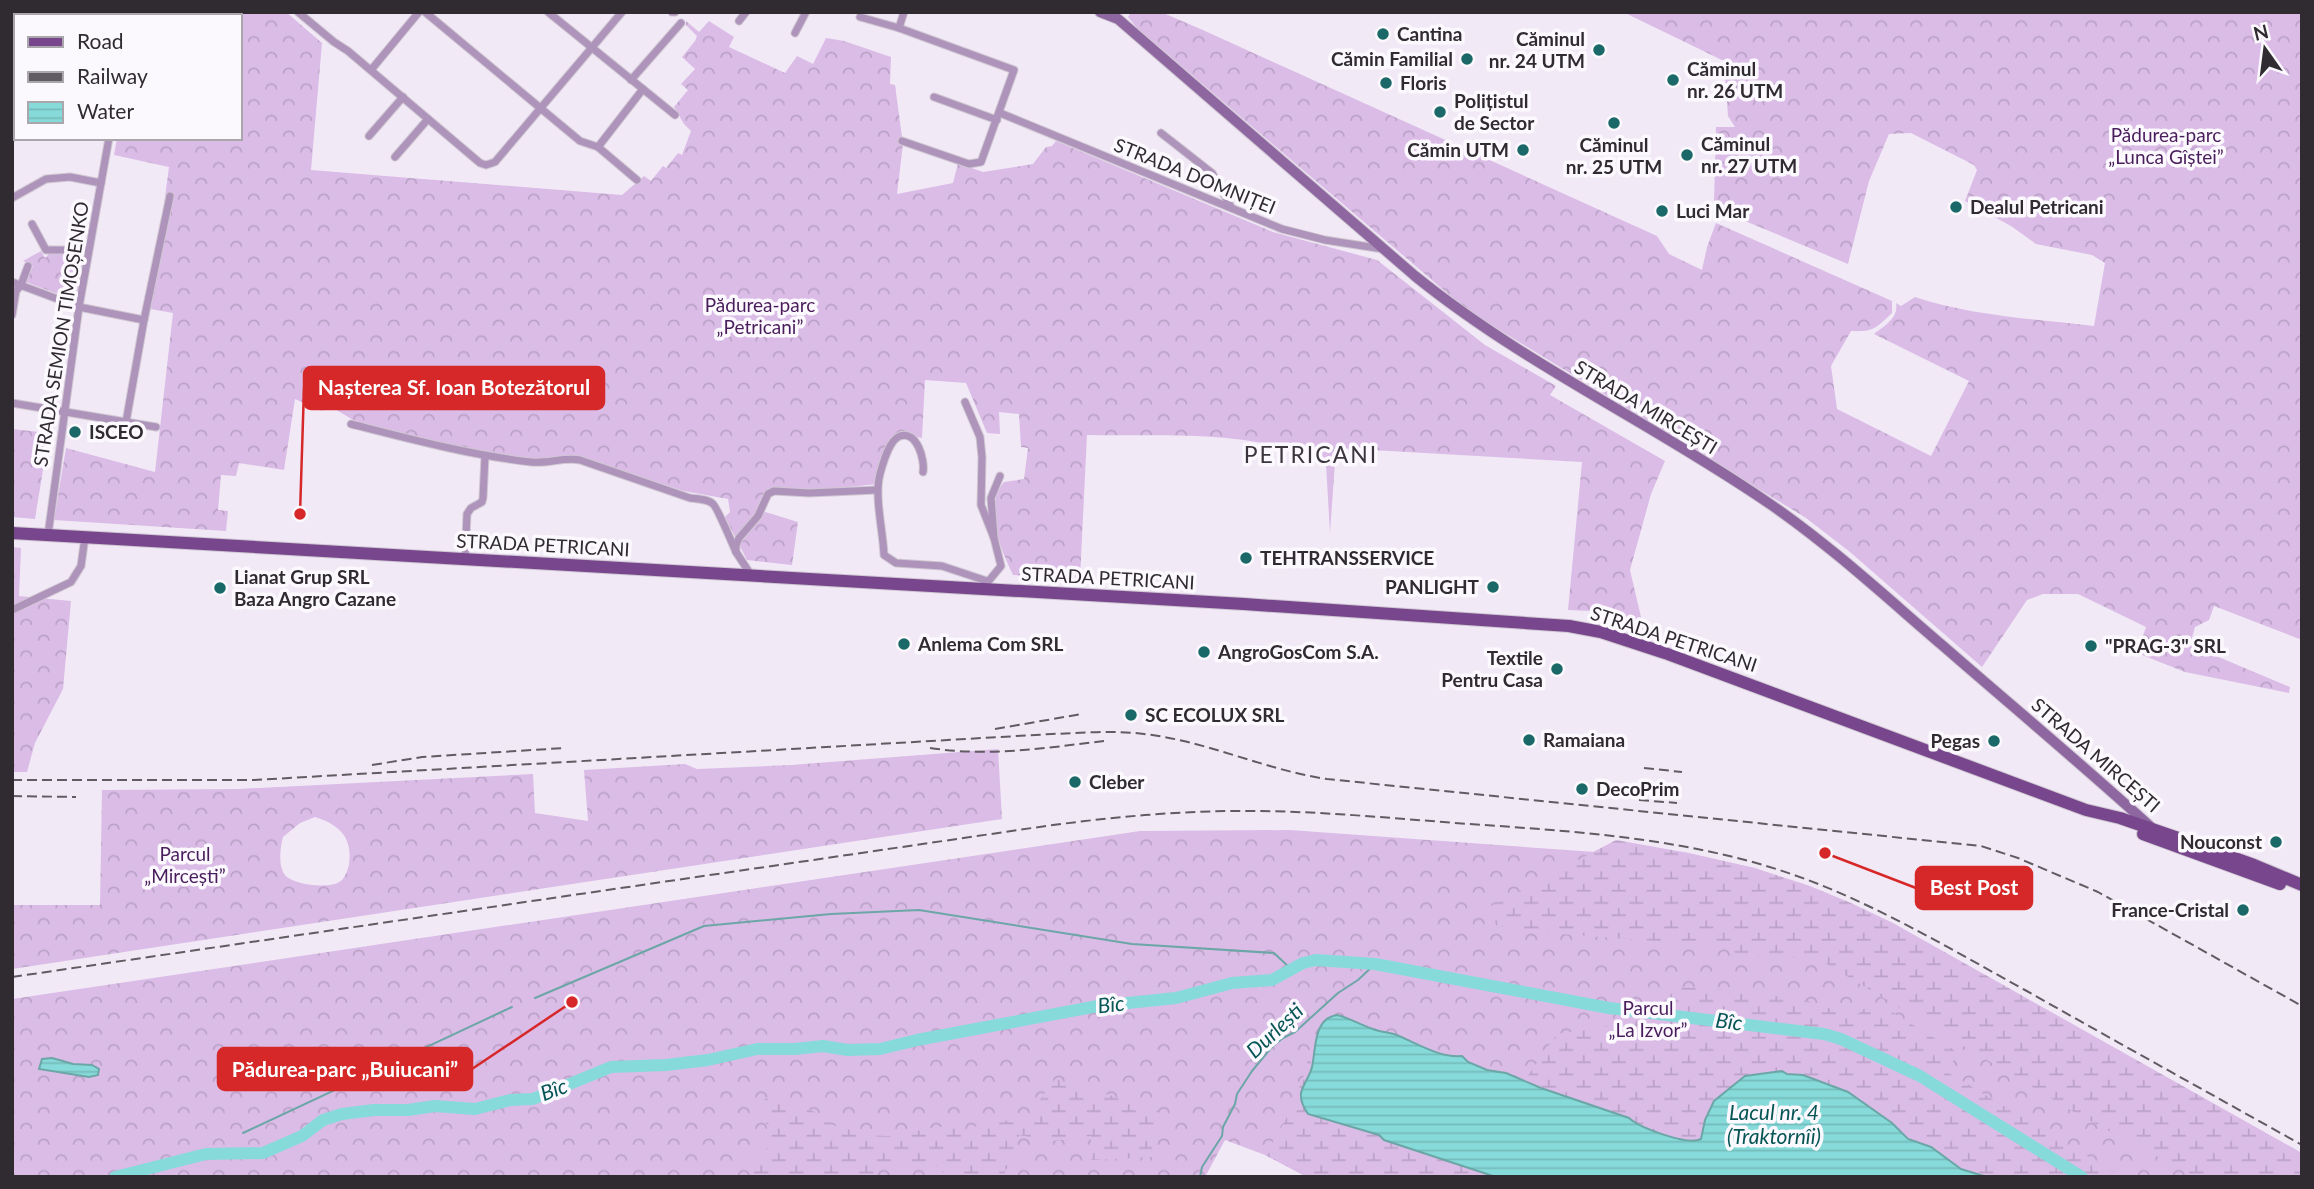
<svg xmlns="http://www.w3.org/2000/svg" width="2314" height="1189" viewBox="0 0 2314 1189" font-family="Lato,sans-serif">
<defs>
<pattern id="forest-crowns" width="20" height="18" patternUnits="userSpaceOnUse" patternTransform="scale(1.75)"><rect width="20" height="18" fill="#dabce7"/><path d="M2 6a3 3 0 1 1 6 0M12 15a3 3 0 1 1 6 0" fill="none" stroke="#bba2c6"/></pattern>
<pattern id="wetland-marsh" width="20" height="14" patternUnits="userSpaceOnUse" patternTransform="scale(1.75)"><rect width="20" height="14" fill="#dabce7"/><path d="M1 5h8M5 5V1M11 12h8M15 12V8" fill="none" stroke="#bba2c6"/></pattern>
<pattern id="water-rules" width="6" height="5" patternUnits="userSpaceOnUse" patternTransform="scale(1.75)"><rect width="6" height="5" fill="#86dbda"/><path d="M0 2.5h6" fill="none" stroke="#74bcbb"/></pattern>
</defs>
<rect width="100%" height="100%" fill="#f2e9f6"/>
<!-- forest -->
<g fill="url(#forest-crowns)" fill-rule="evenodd">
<path d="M12 12H286L322 43 311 170 622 195 644 176 651 181 663 166 666 168 678 153 682 155 691 131 684 124 674 107 688 90 681 84 695 69 682 57 695 41 697 36 686 25V21L699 32 709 21 734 37 729 47 785 73 797 56 813 64 826 38 844 41 891 57 890 84 895 85 903 144 897 194 953 183 958 163 983 172 1033 164 1046 147 1052 146 1056 141 1273 232 1377 260 1485 345 1556 386 1550 395 1665 461 1651 494 1630 570 1644 630 1590 611 1568 610 1582 462 1336 448 1330 533 1326 464C1253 428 1167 437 1087 435L1080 579 1013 575C1000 548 983 508 1004 482L1024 479 1028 448 1021 447 1019 414 999 412 1000 434 987 433 966 383 925 380 922 438 898 433 883 454 877 484 829 489 767 490 759 510 798 522 792 565 747 560 725 517 730 512 728 499 684 491 572 455 528 460 487 455 355 421 328 405 322 411 295 399 284 470 239 463 236 476 221 475 218 510 228 511 226 531 54 520 66 448 155 472 173 313 150 309 169 167 114 155 117 138H240V16H16V69L12 68Z"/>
<path d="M1131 12H1161L1205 31 1657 236 1669 254 1702 270 1707 247 1716 223 1892 301V313C1876 328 1874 332 1851 331L1831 366 1837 409 1931 456 1969 381 1874 334C1884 326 1899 318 1896 303L1901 306 1915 297C1972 316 2035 319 2094 326L2105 263 2092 255 2036 244 2011 226 1965 201 1977 170 1974 165 1911 133 1889 134 1869 181 1848 264 1721 211 1722 206 1714 202 1716 127H1735L1728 116 1724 61 1623 12H2302V640L2214 606 2209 620 2195 627 2190 645 2290 687 2289 693 2185 672 2137 653 2146 627 2078 594H2043L2027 600 1982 667 1850 552 1806 518 1467 310 1138 29 1128 17Z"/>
<polygon points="41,251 45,258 50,253 56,254 59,251 79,252 83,256 76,299 74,300 26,282 33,266 23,261"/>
<polygon points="12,429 49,433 35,519 12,517"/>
<polygon points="12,547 21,548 19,596 71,601 63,689 35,743 27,772 12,772"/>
<path d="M998 749 1002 819 12 969V905H100L102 790 238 789 533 774 535 813 588 821 584 770 685 764 697 769 791 765ZM315 817C325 820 336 825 343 834 352 845 352 869 342 880 332 890 293 885 285 875 278 866 280 848 283 837L300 823Z"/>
<polygon points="1290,830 1595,852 2302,1160 2302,1177 1307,1177 1265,1155 1225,1140 1205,1177 12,1177 12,999 1140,831"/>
</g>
<!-- wetland -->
<g fill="url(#wetland-marsh)">
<path d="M1616 840 1689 853 1755 868 1810 886 1851 903 1893 923 2302 1153V1177H2196L2079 1115 1815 957C1786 957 1746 963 1722 946L1519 931 1496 925 1489 907Z"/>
<polygon points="1662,986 1726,990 1808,1001 1854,1017 1874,1001 1954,1050 1953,1062 1942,1069 2122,1177 1978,1177 1898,1141 1709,1126 1695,1148 1520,1087 1557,1034 1657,1018"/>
<polygon points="1312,1040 1368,1130 1503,1177 1307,1177 1265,1155 1290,1112 1305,1072"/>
<path d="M1055 1079 1160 1110 1151 1144 1154 1157 1091 1160V1136L1052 1141 1019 1135 1012 1161 1005 1171V1177H947L933 1162 880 1163 875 1177H752V1159L769 1147 764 1099 783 1097 829 1119 830 1124C850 1130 869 1137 890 1136 916 1134 942 1120 967 1130L991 1120 1011 1121 1024 1117 1032 1111Z"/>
</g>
<!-- water -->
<g fill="url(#water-rules)" stroke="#6ca6a7" stroke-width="2">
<path d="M1337 1015C1350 1018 1360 1025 1373 1029 1380 1032 1387 1032 1394 1034 1415 1042 1438 1058 1462 1056L1468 1062 1487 1070 1506 1073 1541 1088 1629 1118C1640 1128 1688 1146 1701 1139L1705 1120 1714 1101 1745 1076 1782 1071 1787 1074 1803 1075 1848 1092 1892 1123 1908 1139 1931 1147 1961 1169 1987 1177H1496L1384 1140 1379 1135 1308 1114C1304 1108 1300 1101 1301 1093 1303 1084 1310 1076 1312 1067 1316 1050 1313 1018 1337 1015Z"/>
<polygon points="52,1058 73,1064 92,1065 99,1069 98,1075 89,1077 39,1069 42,1059"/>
</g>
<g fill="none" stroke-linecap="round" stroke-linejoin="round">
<!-- stream -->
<g stroke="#6ca6a7" stroke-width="2">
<polyline points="535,998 704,926 831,914 919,910 1132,944 1274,953 1291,969"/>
<polyline points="243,1133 512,1007"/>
<polyline points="1200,1177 1202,1167 1222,1136 1223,1127 1235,1104 1237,1094 1252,1071 1272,1047 1283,1038 1295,1032 1338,993 1358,980 1375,964"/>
</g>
<!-- river -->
<polyline stroke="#86dbda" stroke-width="12" points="115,1177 206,1154 263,1153 302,1136 323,1120 342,1114 374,1110 408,1110 435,1106 475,1109 510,1100 533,1099 611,1067 666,1065 708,1060 757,1049 795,1049 823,1046 848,1050 880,1049 917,1040 1098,1006 1176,998 1232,983 1272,980 1303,963 1316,960 1375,964 1609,1008 1824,1034 1841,1039 1920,1076 2082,1177"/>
<defs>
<g id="minor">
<polyline points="298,12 334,42 348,51 480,163 486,165 495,162 622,12"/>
<polyline points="425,12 580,141 598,147 637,180"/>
<polyline points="548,12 675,115"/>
<polyline points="672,12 675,12"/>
<polyline points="134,16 135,12"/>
<polyline points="860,17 899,28 1014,70 981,162 969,164 902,141"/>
<polyline points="739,21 746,12"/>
<polyline points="899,28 904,12"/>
<polyline points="795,33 806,12"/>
<polyline points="371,70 419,12"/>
<polyline points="631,80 681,23"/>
<polyline points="934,97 997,120"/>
<polyline points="1000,113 1282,229 1325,240 1383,249"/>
<polyline points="1161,133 1212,173 1231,207"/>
<polyline points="369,136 403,97"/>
<polyline points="12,138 16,136"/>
<polyline points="598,147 643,89"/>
<polyline points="395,157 428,119"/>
<polyline points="12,198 46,179 70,177 101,183"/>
<polyline points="32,224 46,250 88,250"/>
<polyline points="12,282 79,307 144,320"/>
<polyline points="12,315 16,291 21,285 28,266"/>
<polyline points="965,402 980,437 982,457 981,505 994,538"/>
<polyline points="12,403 156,427"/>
<polyline points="126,422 144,320 170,196"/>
<path d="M351 424C410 439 470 455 531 462 548 464 563 457 580 460L690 498C698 499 708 499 713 504 717 507 732 543 736 552"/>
<path d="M923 472C925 460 917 430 900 436 889 440 883 463 880 474 874 496 883 530 884 555L896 563 942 566 987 581"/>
<polyline points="48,535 79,307 109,138"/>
<polyline points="465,560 467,514 471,508 482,502 483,498 485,456"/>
<polyline points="751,575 736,552 736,545 739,538 758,516 768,494 774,491 809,493 877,490"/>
<polyline points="987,583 1001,566 994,538 991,498 1000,476"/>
<polyline points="12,610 71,582 81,566 85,537"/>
</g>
<path id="secondary" d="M1100 12 1118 19 1415 276C1525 365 1654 424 1770 504 1831 546 1886 597 1942 645 2012 706 2084 766 2153 829"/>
<g id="primary">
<polyline points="12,533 1244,604 1569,626 1601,632 1665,653 2086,810 2120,818 2181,839 2254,865 2302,885"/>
<polyline points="2143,834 2280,884"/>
</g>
</defs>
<!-- minor casing -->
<use href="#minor" stroke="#cfc7d2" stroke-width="9"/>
<!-- secondary casing -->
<use href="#secondary" stroke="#cfc7d2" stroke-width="12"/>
<!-- primary casing -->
<use href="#primary" stroke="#cfc7d2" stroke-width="14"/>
<!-- minor -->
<use href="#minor" stroke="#ae93ba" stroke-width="7"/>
<!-- secondary -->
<use href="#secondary" stroke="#8e66a0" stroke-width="10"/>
<!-- primary -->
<use href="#primary" stroke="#77468c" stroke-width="12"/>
<!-- rail -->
<g stroke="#615c63" stroke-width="2" stroke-dasharray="10 5" stroke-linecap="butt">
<polyline points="995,729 1082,714"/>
<path d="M930 748C989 757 1045 748 1104 741"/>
<polyline points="372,765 422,757 564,748"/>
<polyline points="1644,768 1682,772"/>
<path d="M12 780H254L1052 734C1082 733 1114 730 1144 734 1207 741 1265 770 1327 779L1981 846 2018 858 2098 892 2302 1006"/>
<polyline points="12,796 76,797"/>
<polyline points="1639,800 1677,803"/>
<path d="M12 977 1032 828C1108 817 1184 810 1261 811 1331 812 1400 819 1470 824 1585 832 1699 839 1808 880 1884 909 1954 951 2025 990 2117 1042 2209 1093 2302 1145"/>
</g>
</g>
<!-- markers -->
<g fill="#1a6868" stroke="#fcf9fe" stroke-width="2.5">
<circle cx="1383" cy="34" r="7"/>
<circle cx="1599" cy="50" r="7"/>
<circle cx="1467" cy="59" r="7"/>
<circle cx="1673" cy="80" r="7"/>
<circle cx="1386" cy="83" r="7"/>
<circle cx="1440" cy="112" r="7"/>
<circle cx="1614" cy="123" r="7"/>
<circle cx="1523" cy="150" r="7"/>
<circle cx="1687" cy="155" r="7"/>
<circle cx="1956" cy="207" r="7"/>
<circle cx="1662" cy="211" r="7"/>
<circle cx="75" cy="432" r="7"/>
<circle cx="1246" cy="558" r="7"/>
<circle cx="1493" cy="587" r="7"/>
<circle cx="220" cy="588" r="7"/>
<circle cx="904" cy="644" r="7"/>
<circle cx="2091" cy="646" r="7"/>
<circle cx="1204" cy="652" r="7"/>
<circle cx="1557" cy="669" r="7"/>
<circle cx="1131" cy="715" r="7"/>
<circle cx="1529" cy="740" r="7"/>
<circle cx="1994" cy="741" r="7"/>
<circle cx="1075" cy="782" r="7"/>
<circle cx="1582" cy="789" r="7"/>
<circle cx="2276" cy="842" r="7"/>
<circle cx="2243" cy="910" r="7"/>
</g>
<g text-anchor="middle" stroke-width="7" stroke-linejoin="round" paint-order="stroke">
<!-- poi labels -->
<g font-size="19" font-weight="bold" fill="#2f2b30" stroke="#fcf9fe" text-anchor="start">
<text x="1397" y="41">Cantina</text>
<text x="1585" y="46" text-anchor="end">Căminul<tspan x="1585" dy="22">nr. 24 UTM</tspan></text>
<text x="1453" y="66" text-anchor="end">Cămin Familial</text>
<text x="1687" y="76">Căminul<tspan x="1687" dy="22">nr. 26 UTM</tspan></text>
<text x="1400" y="90">Floris</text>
<text x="1454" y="108">Polițistul<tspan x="1454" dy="22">de Sector</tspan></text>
<text x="1701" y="151">Căminul<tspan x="1701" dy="22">nr. 27 UTM</tspan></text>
<text x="1614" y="152" text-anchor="middle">Căminul<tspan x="1614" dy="22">nr. 25 UTM</tspan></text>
<text x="1509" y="157" text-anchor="end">Cămin UTM</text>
<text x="1970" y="214">Dealul Petricani</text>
<text x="1676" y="218">Luci Mar</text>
<text x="89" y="439">ISCEO</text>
<text x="1260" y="565">TEHTRANSSERVICE</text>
<text x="234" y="584">Lianat Grup SRL<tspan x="234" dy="22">Baza Angro Cazane</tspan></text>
<text x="1479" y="594" text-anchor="end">PANLIGHT</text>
<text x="918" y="651">Anlema Com SRL</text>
<text x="2105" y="653">"PRAG-3" SRL</text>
<text x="1218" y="659">AngroGosCom S.A.</text>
<text x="1543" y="665" text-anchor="end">Textile<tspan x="1543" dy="22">Pentru Casa</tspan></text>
<text x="1145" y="722">SC ECOLUX SRL</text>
<text x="1543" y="747">Ramaiana</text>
<text x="1980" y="748" text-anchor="end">Pegas</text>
<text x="1089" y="789">Cleber</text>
<text x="1596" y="796">DecoPrim</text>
<text x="2262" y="849" text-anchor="end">Nouconst</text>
<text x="2229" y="917" text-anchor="end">France-Cristal</text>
</g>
<!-- park labels -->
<g font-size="19" fill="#491d5b" stroke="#fcf9fe">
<text x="2166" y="142">Pădurea-parc<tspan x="2166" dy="22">„Lunca Gîștei”</tspan></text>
<text x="760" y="312">Pădurea-parc<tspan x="760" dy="22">„Petricani”</tspan></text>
<text x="185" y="861">Parcul<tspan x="185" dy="22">„Mircești”</tspan></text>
<text x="1648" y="1015">Parcul<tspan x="1648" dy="22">„La Izvor”</tspan></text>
</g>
<!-- street labels -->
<g font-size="19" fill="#2f2b30" stroke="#fcf9fe">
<text transform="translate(1195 176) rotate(22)" y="7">STRADA DOMNIȚEI</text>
<text transform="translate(61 334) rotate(-81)" y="7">STRADA SEMION TIMOȘENKO</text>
<text transform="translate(1646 407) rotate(31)" y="7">STRADA MIRCEȘTI</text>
<text transform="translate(543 545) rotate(3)" y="7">STRADA PETRICANI</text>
<text transform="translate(1108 578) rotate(3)" y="7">STRADA PETRICANI</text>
<text transform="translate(1674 639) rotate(18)" y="7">STRADA PETRICANI</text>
<text transform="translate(2096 755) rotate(41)" y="7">STRADA MIRCEȘTI</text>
</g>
<!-- water labels -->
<g font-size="21" font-style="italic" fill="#065555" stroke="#fcf9fe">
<text transform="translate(1111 1005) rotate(-7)" y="7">Bîc</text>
<text transform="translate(1729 1022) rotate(7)" y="7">Bîc</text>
<text transform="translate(1275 1031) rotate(-43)" y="7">Durlești</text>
<text transform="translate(554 1090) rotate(-20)" y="7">Bîc</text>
<text x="1774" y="1120">Lacul nr. 4<tspan x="1774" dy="24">(Traktornîi)</tspan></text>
</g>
<!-- quarter labels -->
<g font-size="23" letter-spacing="2" fill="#3b353e" stroke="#fcf9fe">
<text x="1311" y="463">PETRICANI</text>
</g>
</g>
<!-- callouts -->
<path fill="none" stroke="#d62828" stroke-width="2.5" d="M300 514L304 388M1825 853L1916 888M572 1002L472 1069"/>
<g fill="#d62828" stroke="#fcf9fe" stroke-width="2.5">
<circle cx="300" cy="514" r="7"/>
<circle cx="1825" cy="853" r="7"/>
<circle cx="572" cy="1002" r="7"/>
</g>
<g fill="#d62828" stroke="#d62828" stroke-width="2.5">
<rect x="304" y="367" width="300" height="42" rx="7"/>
<rect x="1916" y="867" width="116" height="42" rx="7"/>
<rect x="218" y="1048" width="254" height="42" rx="7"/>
</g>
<g font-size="21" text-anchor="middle" font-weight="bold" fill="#fff">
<text x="454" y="395">Nașterea Sf. Ioan Botezătorul</text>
<text x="1974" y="895">Best Post</text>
<text x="345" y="1077">Pădurea-parc „Buiucani”</text>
</g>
<!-- border -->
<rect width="2314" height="1189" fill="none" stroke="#2f2b30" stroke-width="28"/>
<!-- legend -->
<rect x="14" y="14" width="228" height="126" fill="#fcf9fe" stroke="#aaa7ac" stroke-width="2"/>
<rect x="28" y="37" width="35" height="10" fill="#77468c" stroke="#aaa7ac" stroke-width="2"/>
<text x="77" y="49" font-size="21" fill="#2f2b30">Road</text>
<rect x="28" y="72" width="35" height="10" fill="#615c63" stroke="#aaa7ac" stroke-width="2"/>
<text x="77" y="84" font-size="21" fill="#2f2b30">Railway</text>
<rect x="28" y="102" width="35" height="21" fill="url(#water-rules)" stroke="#aaa7ac" stroke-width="2"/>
<text x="77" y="119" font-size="21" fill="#2f2b30">Water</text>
<!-- north arrow -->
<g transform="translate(2265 49) rotate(346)" stroke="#fcf9fe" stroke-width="5" paint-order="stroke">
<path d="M0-5L12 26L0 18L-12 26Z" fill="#2f2b30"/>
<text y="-10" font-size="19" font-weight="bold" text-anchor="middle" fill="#2f2b30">N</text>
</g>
</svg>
